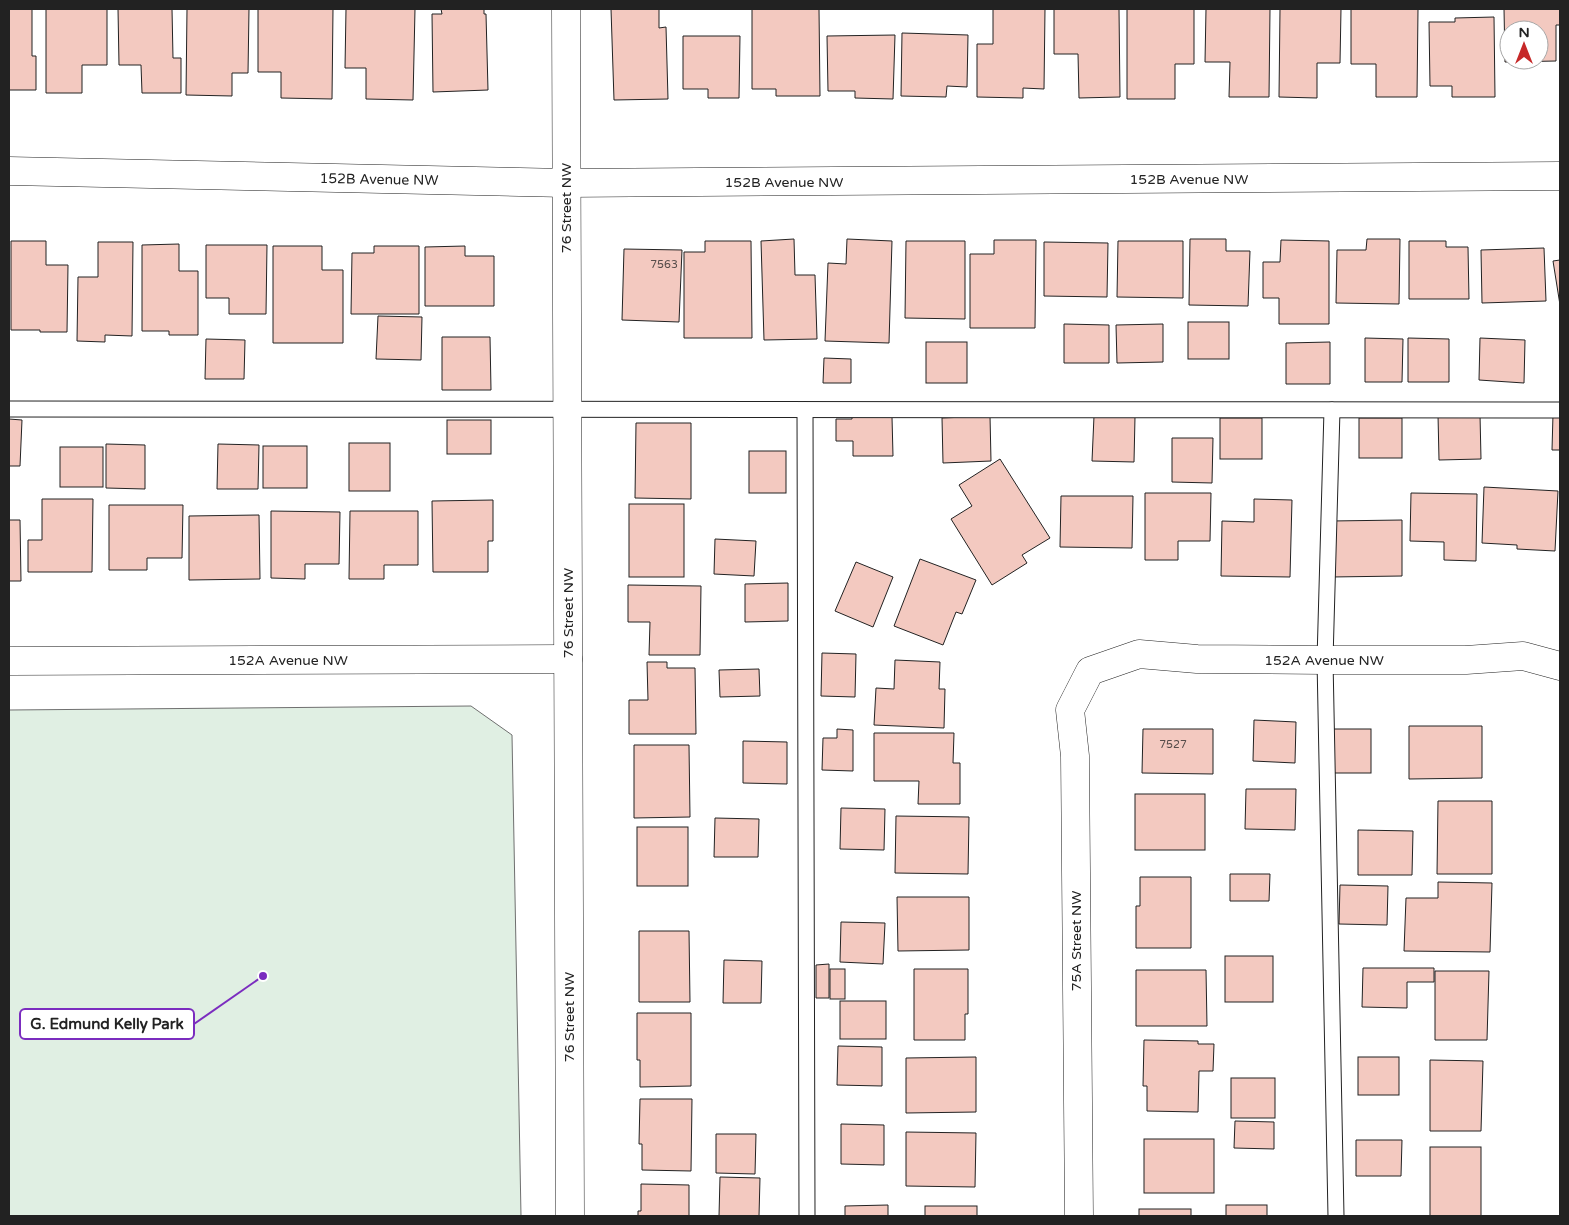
<svg xmlns="http://www.w3.org/2000/svg" width="1569" height="1225" viewBox="0 0 1569 1225" font-family="'Varela Round',sans-serif">
<rect width="100%" height="100%" fill="#fff"/>
<!-- green -->
<polygon fill="#e0efe3" stroke="#6f6f6f" points="471,706 512,735 521,1216 9,1216 9,710"/>
<!-- building -->
<g fill="#f3c9c0" stroke="#222" fill-rule="evenodd">
<polygon points="9,9 32,9 32,56 36,56 36,90 9,90"/>
<polygon points="46,9 107,9 107,65 82,65 82,93 46,93"/>
<polygon points="118,9 172,9 173,58 181,58 181,93 142,93 141,65 119,65"/>
<polygon points="187,9 249,9 248,73 232,73 232,96 186,95"/>
<polygon points="258,9 333,9 332,99 281,98 281,72 258,72"/>
<polygon points="346,9 415,9 413,100 366,99 366,68 345,68"/>
<polygon points="441,9 484,9 484,14 486,14 488,90 433,92 432,14 442,14"/>
<polygon points="611,9 659,9 659,28 666,27 668,99 614,100"/>
<polygon points="752,9 819,9 820,96 776,96 776,89 752,89"/>
<polygon points="993,9 1045,9 1044,89 1023,88 1023,98 977,97 977,44 993,44"/>
<polygon points="1054,9 1119,9 1120,97 1079,98 1078,54 1054,54"/>
<polygon points="1127,9 1194,9 1194,64 1175,64 1175,99 1127,99"/>
<polygon points="1206,9 1270,9 1269,97 1229,97 1230,62 1205,62"/>
<polygon points="1280,9 1341,9 1340,63 1317,63 1317,98 1279,97"/>
<polygon points="1351,9 1418,9 1417,97 1376,97 1376,64 1351,64"/>
<path d="M1504 9H1560V25H1556V61L1505 62ZM1509 30H1539V60H1509Z"/>
<polygon points="1494,17 1495,97 1452,97 1452,86 1430,86 1429,22 1455,22 1455,18"/>
<polygon points="902,33 968,35 967,87 947,86 946,97 901,96"/>
<polygon points="895,35 893,99 855,98 855,91 828,91 827,36"/>
<polygon points="683,36 740,36 739,98 708,98 708,89 683,89"/>
<polygon points="794,239 795,275 815,275 817,339 764,340 761,241"/>
<polygon points="847,239 892,241 889,343 825,341 828,263 846,264"/>
<polygon points="1190,239 1226,239 1226,251 1250,251 1248,306 1189,305"/>
<polygon points="1367,239 1400,239 1399,304 1336,303 1337,250 1366,250"/>
<polygon points="994,240 1036,240 1035,328 970,328 970,254 994,254"/>
<polygon points="1281,240 1329,241 1329,324 1279,324 1279,298 1263,298 1263,262 1280,262"/>
<polygon points="11,241 46,241 46,265 68,265 67,332 40,332 40,330 11,330"/>
<polygon points="705,241 751,241 752,338 684,338 684,252 705,252"/>
<polygon points="906,241 965,241 965,319 905,318"/>
<polygon points="1118,241 1183,241 1183,298 1117,297"/>
<polygon points="1409,241 1446,241 1446,247 1468,247 1469,299 1409,299"/>
<polygon points="98,242 133,242 132,336 105,335 105,342 77,341 78,277 98,277"/>
<polygon points="1044,242 1108,243 1107,297 1044,296"/>
<polygon points="179,244 179,271 198,271 198,335 169,335 169,331 142,331 142,245"/>
<polygon points="206,245 267,245 266,314 229,314 229,298 206,298"/>
<polygon points="273,246 322,246 322,270 343,270 343,343 273,343"/>
<polygon points="374,246 419,246 419,314 351,314 352,253 374,253"/>
<polygon points="465,246 465,256 494,256 494,306 425,306 425,247"/>
<polygon points="1544,248 1546,301 1482,303 1481,250"/>
<polygon points="624,249 682,250 679,322 622,320"/>
<polygon points="1560,260 1560,305 1553,261"/>
<polygon points="378,316 422,317 421,360 376,359"/>
<rect x="1188" y="322" width="41" height="37"/>
<polygon points="1064,324 1109,325 1109,363 1064,363"/>
<polygon points="1163,324 1163,362 1117,363 1116,325"/>
<polygon points="442,337 490,337 491,390 442,390"/>
<polygon points="1365,338 1403,339 1402,382 1365,382"/>
<polygon points="1408,338 1449,339 1449,382 1408,382"/>
<polygon points="1480,338 1525,340 1524,383 1479,380"/>
<polygon points="206,339 245,340 244,379 205,379"/>
<rect x="926" y="342" width="41" height="41"/>
<polygon points="1330,342 1330,384 1286,384 1286,343"/>
<polygon points="824,358 851,359 851,383 823,383"/>
<polygon points="1553,414 1560,414 1560,450 1552,450"/>
<polygon points="1438,415 1480,415 1481,459 1439,460"/>
<polygon points="990,416 991,461 943,463 942,418"/>
<polygon points="1094,416 1135,417 1134,462 1092,461"/>
<polygon points="852,417 892,417 893,456 853,456 853,441 836,441 836,419 852,419"/>
<rect x="1220" y="418" width="42" height="41"/>
<rect x="1359" y="418" width="43" height="40"/>
<polygon points="9,419 22,420 20,466 9,466"/>
<rect x="447" y="420" width="44" height="34"/>
<polygon points="636,423 691,423 691,499 635,498"/>
<polygon points="1172,438 1213,438 1212,483 1172,482"/>
<rect x="349" y="443" width="41" height="48"/>
<polygon points="106,444 145,445 145,489 106,488"/>
<polygon points="218,444 259,445 258,489 217,489"/>
<rect x="263" y="446" width="44" height="42"/>
<rect x="60" y="447" width="43" height="40"/>
<rect x="749" y="451" width="37" height="42"/>
<polygon points="1000,459 1050,538 1022,555 1027,563 992,585 951,519 972,506 959,485"/>
<polygon points="1484,487 1558,491 1555,551 1517,549 1517,545 1482,543"/>
<polygon points="1145,493 1211,493 1210,541 1178,541 1178,560 1145,560"/>
<polygon points="1411,493 1477,494 1476,561 1444,560 1444,542 1410,541"/>
<polygon points="1061,496 1133,496 1132,548 1060,547"/>
<polygon points="42,499 93,499 92,572 28,572 28,540 42,540"/>
<polygon points="1254,499 1292,500 1290,577 1221,576 1222,521 1254,522"/>
<polygon points="493,500 493,541 488,541 488,572 433,572 432,501"/>
<rect x="629" y="504" width="55" height="73"/>
<polygon points="109,505 183,505 182,558 147,558 147,570 109,570"/>
<polygon points="271,511 340,512 339,564 305,564 305,579 271,578"/>
<polygon points="350,511 418,511 418,565 384,565 384,579 349,579"/>
<polygon points="259,515 260,579 189,580 189,516"/>
<polygon points="9,520 20,520 21,581 9,581"/>
<polygon points="1402,520 1402,576 1331,577 1331,521"/>
<polygon points="715,539 756,541 754,576 714,574"/>
<polygon points="920,559 976,580 962,614 956,612 943,645 894,626"/>
<polygon points="856,562 893,577 873,627 835,611"/>
<polygon points="788,583 788,621 745,622 745,584"/>
<polygon points="628,585 701,586 700,655 649,655 650,622 628,622"/>
<polygon points="822,653 856,654 855,697 821,696"/>
<polygon points="895,660 940,662 939,689 945,689 944,728 874,725 876,688 894,689"/>
<polygon points="647,662 667,662 667,668 695,668 696,734 629,734 629,700 648,700"/>
<polygon points="759,669 760,696 720,697 719,670"/>
<polygon points="1254,720 1296,722 1295,763 1253,761"/>
<polygon points="1409,726 1482,726 1482,778 1409,779"/>
<polygon points="837,729 853,730 853,771 822,770 823,738 837,738"/>
<polygon points="1143,729 1213,729 1213,774 1142,773"/>
<rect x="1332" y="729" width="39" height="44"/>
<polygon points="874,733 954,733 953,763 960,763 960,804 918,804 919,781 874,781"/>
<polygon points="743,741 787,742 787,784 743,783"/>
<polygon points="634,745 689,745 690,817 634,818"/>
<polygon points="1246,789 1296,789 1295,830 1245,829"/>
<rect x="1135" y="794" width="70" height="56"/>
<polygon points="1438,801 1492,801 1492,874 1437,874"/>
<polygon points="841,808 885,809 884,850 840,849"/>
<polygon points="896,816 969,817 968,874 895,873"/>
<polygon points="715,818 759,819 758,857 714,857"/>
<rect x="637" y="827" width="51" height="59"/>
<polygon points="1358,830 1413,831 1412,875 1358,875"/>
<polygon points="1230,874 1270,874 1269,901 1230,901"/>
<polygon points="1140,877 1191,877 1191,948 1136,948 1136,906 1140,906"/>
<polygon points="1438,882 1492,883 1490,952 1404,951 1406,898 1438,898"/>
<polygon points="1340,885 1388,886 1387,925 1339,924"/>
<polygon points="897,897 969,897 969,950 898,951"/>
<polygon points="841,922 885,923 883,964 840,962"/>
<polygon points="639,931 689,931 690,1002 639,1002"/>
<rect x="1225" y="956" width="48" height="46"/>
<polygon points="724,960 762,961 761,1003 723,1003"/>
<polygon points="829,964 829,998 816,998 816,965"/>
<polygon points="1363,968 1434,968 1434,982 1407,982 1407,1008 1362,1007"/>
<rect x="830" y="969" width="15" height="30"/>
<polygon points="914,969 968,969 968,1014 965,1014 965,1040 914,1040"/>
<polygon points="1136,970 1206,970 1207,1026 1136,1026"/>
<polygon points="1435,971 1489,971 1487,1040 1435,1040"/>
<rect x="840" y="1001" width="46" height="38"/>
<polygon points="637,1013 691,1013 691,1086 640,1087 640,1060 637,1060"/>
<polygon points="1144,1040 1198,1041 1198,1044 1214,1044 1213,1071 1199,1071 1198,1112 1147,1111 1147,1086 1143,1086"/>
<polygon points="838,1046 882,1047 882,1086 837,1085"/>
<polygon points="976,1057 976,1112 906,1113 906,1058"/>
<rect x="1358" y="1057" width="41" height="38"/>
<polygon points="1430,1060 1483,1061 1481,1131 1430,1131"/>
<rect x="1231" y="1078" width="44" height="40"/>
<polygon points="640,1099 692,1099 691,1171 642,1170 642,1144 639,1144"/>
<polygon points="1235,1121 1274,1122 1274,1149 1234,1148"/>
<polygon points="841,1124 884,1125 884,1165 841,1164"/>
<polygon points="906,1132 976,1133 975,1187 906,1186"/>
<polygon points="716,1134 756,1134 755,1174 716,1173"/>
<rect x="1144" y="1139" width="70" height="54"/>
<polygon points="1356,1140 1402,1140 1401,1176 1356,1176"/>
<rect x="1430" y="1147" width="51" height="69"/>
<polygon points="720,1177 760,1178 759,1216 719,1216"/>
<polygon points="641,1184 689,1185 689,1216 638,1216 638,1211 641,1211"/>
<polygon points="888,1205 888,1216 845,1216 845,1206"/>
<rect x="1226" y="1205" width="41" height="11"/>
<rect x="925" y="1206" width="52" height="10"/>
<rect x="1139" y="1209" width="52" height="7"/>
</g>
<g fill="none" stroke-linecap="round" stroke-linejoin="round">
<defs>
<g id="lane">
<polyline points="9,409 1560,410"/>
<polyline points="805,410 807,1216"/>
<polyline points="1332,410 1325,660 1336,1216"/>
</g>
<g id="street">
<polyline points="566,9 570,1216"/>
<polyline points="9,171 566,183 1560,176"/>
<polyline points="9,661 568,659"/>
<polyline points="1079,1216 1075,756 1070,710 1090,671 1139,654 1197,659 1325,660 1466,660 1523,656 1560,666"/>
</g>
</defs>
<!-- lane casing -->
<use href="#lane" stroke="#222" stroke-width="17"/>
<!-- street casing -->
<use href="#street" stroke="#222" stroke-width="29"/>
<!-- lane -->
<use href="#lane" stroke="#fff" stroke-width="15"/>
<!-- street -->
<use href="#street" stroke="#fff" stroke-width="28"/>
</g>
<g text-anchor="middle" stroke-width="4" stroke-linejoin="round" paint-order="stroke">
<!-- number labels -->
<g font-size="11" fill="#564c4a">
<text x="664" y="268">7563</text>
<text x="1173" y="748">7527</text>
</g>
<!-- street labels -->
<g font-size="14" fill="#222" stroke="#fff">
<text transform="translate(379 179) rotate(1)" y="5">152B Avenue NW</text>
<text x="1189" y="184">152B Avenue NW</text>
<text x="784" y="187">152B Avenue NW</text>
<text transform="translate(566 208) rotate(-90)" y="5">76 Street NW</text>
<text transform="translate(568 613) rotate(-90)" y="5">76 Street NW</text>
<text x="288" y="665">152A Avenue NW</text>
<text x="1324" y="665">152A Avenue NW</text>
<text transform="translate(1076 941) rotate(-90)" y="5">75A Street NW</text>
<text transform="translate(569 1017) rotate(-90)" y="5">76 Street NW</text>
</g>
</g>
<!-- callouts -->
<path fill="none" stroke="#7b2cbf" stroke-width="2" d="M263 976L194 1024"/>
<circle fill="#7b2cbf" stroke="#fff" stroke-width="2" cx="263" cy="976" r="5"/>
<rect fill="#fff" stroke="#7b2cbf" stroke-width="2" x="20" y="1009" width="174" height="30" rx="5"/>
<g font-size="15" text-anchor="middle" font-weight="bold" fill="#222">
<text x="107" y="1029">G. Edmund Kelly Park</text>
</g>
<!-- border -->
<rect width="1569" height="1225" fill="none" stroke="#222222" stroke-width="20"/>
<!-- north arrow -->
<g transform="translate(1524 45)"><circle r="24" fill="#ffffff" stroke="#a7a7a7"/>
<path d="M0-4L9 19L0 12L-9 19Z" fill="#c62828"/>
<text y="-8" font-size="14" font-weight="bold" text-anchor="middle" fill="#222222">N</text>
</g>
</svg>
